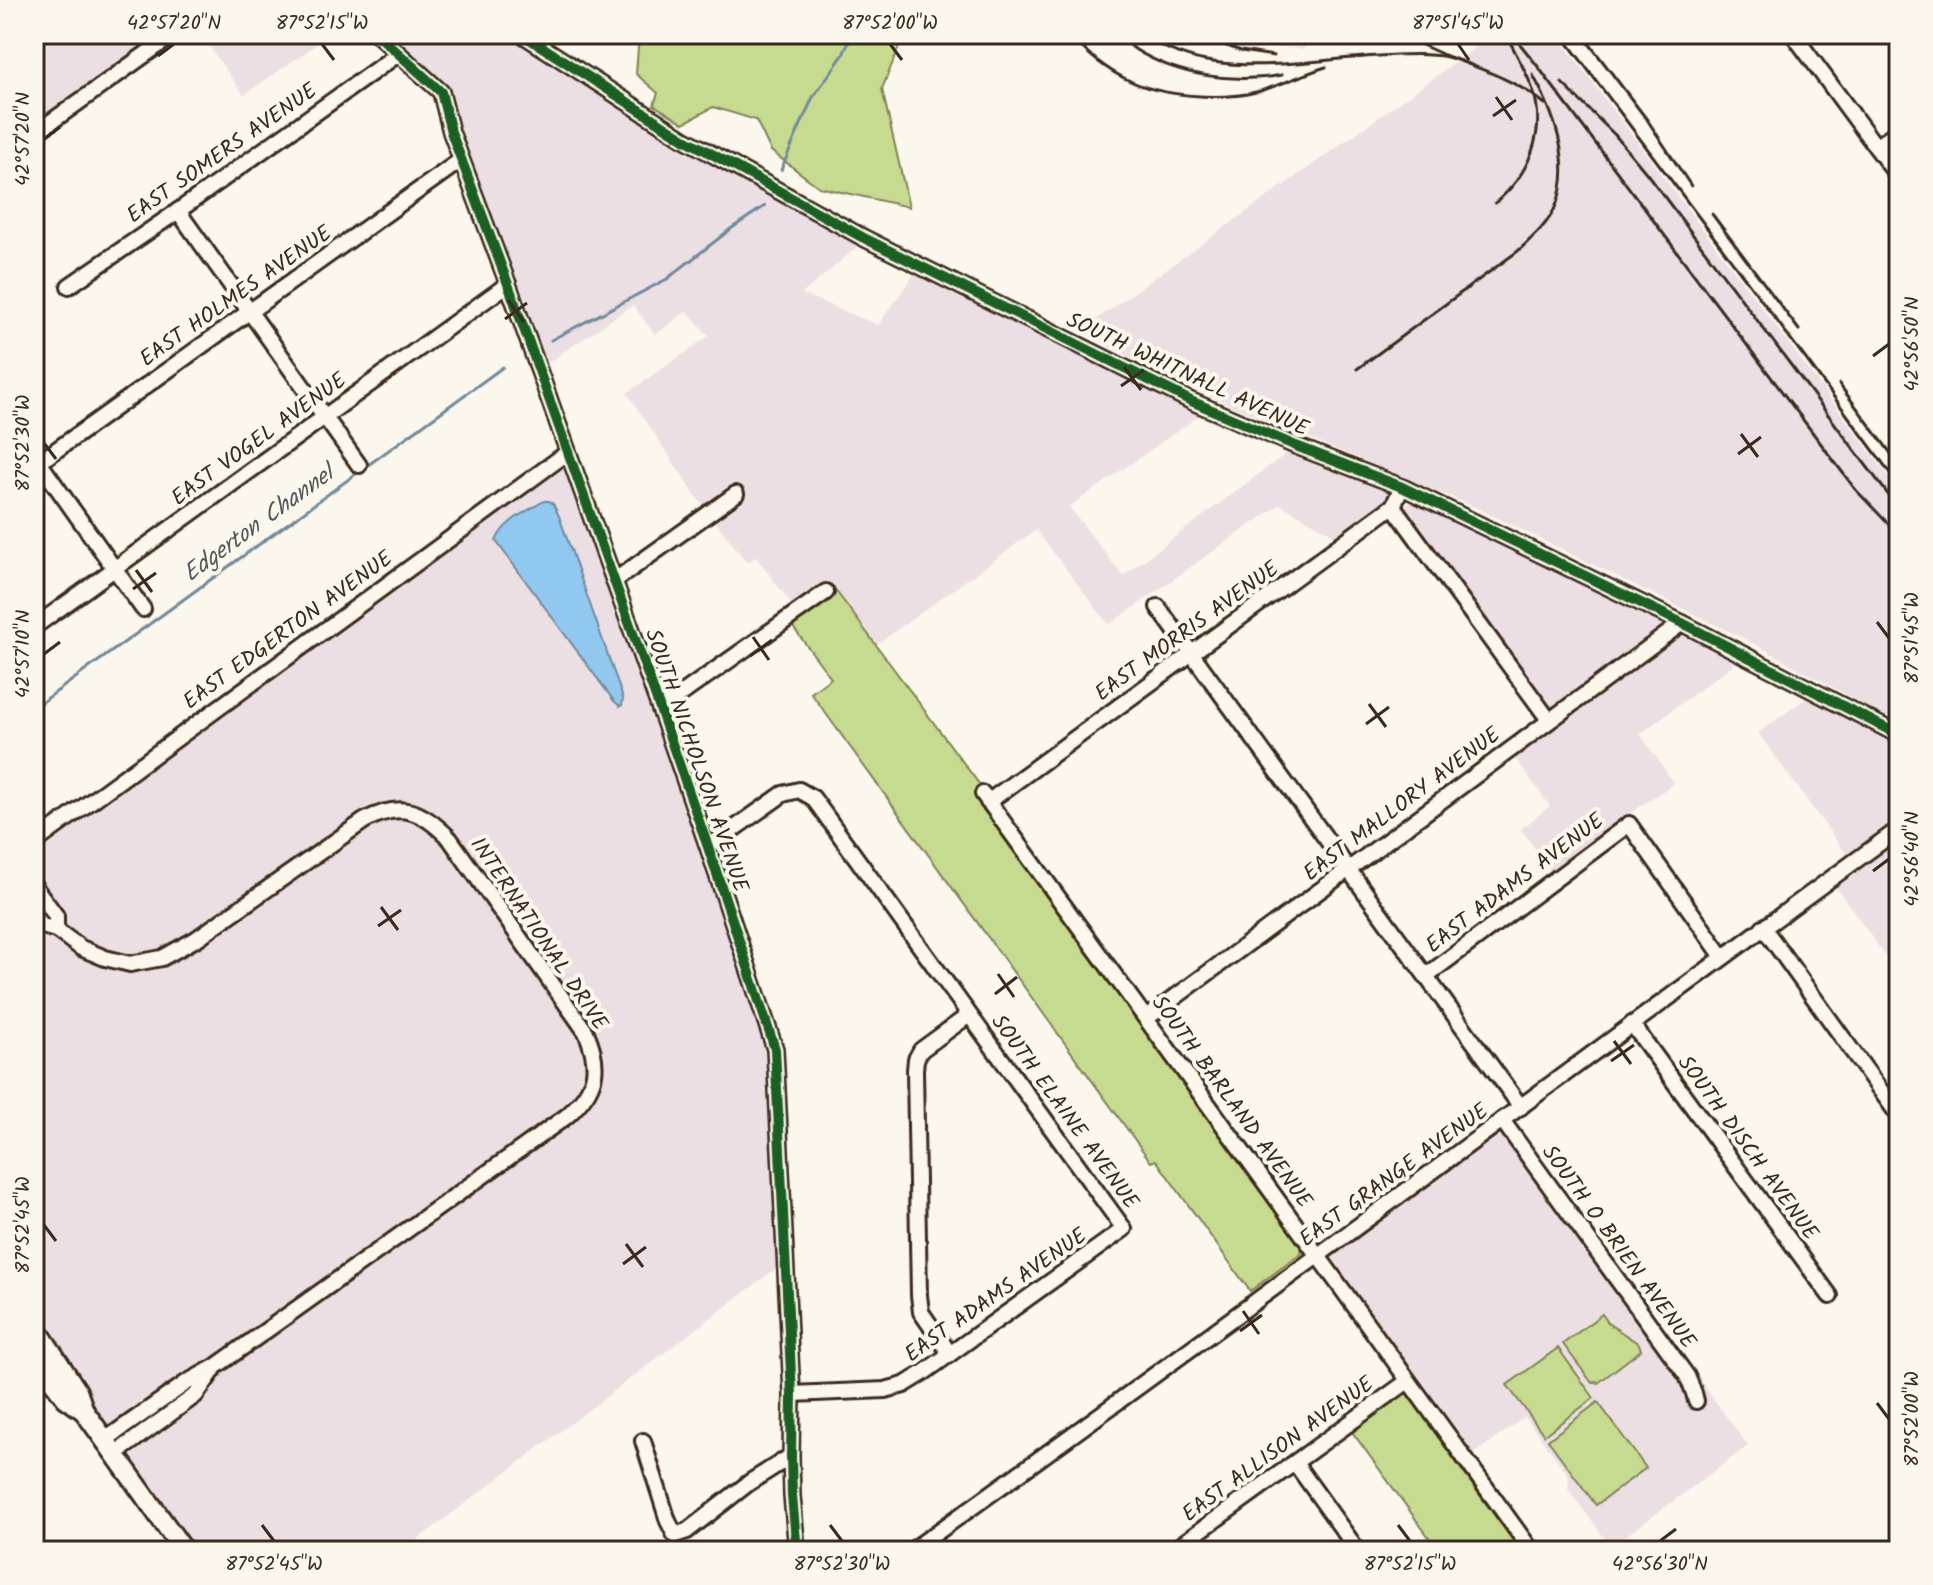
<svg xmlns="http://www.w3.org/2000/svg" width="1933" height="1585" viewBox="0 0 1933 1585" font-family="Kalam,sans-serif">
<rect width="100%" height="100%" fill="#fbf7ec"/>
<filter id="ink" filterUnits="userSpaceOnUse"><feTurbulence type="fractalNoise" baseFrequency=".0125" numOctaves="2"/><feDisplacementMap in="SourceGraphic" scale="16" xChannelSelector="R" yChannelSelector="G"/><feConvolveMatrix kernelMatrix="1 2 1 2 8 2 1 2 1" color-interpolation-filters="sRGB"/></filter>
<g filter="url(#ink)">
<!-- built -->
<g fill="#ecdfe4">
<polygon points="34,34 174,34 34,134"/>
<polygon points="200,34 332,34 244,95"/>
<polygon points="377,34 522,34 579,79 672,139 861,244 802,294 878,325 916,272 1202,414 1069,507 1123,576 1296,446 1402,487 1393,506 1345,541 1280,504 1109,625 1036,530 876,645 836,591 829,596 821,585 792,605 756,557 747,563 694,493 627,393 709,336 687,311 655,335 633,305 546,364 459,127 451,132 441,92"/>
<polygon points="1238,34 1325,34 1303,49 1250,43"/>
<polygon points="1463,34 1556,34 1899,490 1899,724 1751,642 1477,508 1232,406 1111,348 1083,329 1474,49"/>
<polygon points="567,453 775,1049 786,1261 402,1551 184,1551 34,1325 34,843"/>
<polygon points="1414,501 1420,502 1742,658 1640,734 1674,783 1628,815 1630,818 1553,874 1521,829 1550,806 1513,755 1558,722 1404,510 1407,504"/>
<polygon points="1812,694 1899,740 1899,975 1833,883 1855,866 1758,733"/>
<polygon points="1502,1133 1506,1134 1684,1379 1694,1372 1748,1446 1611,1547 1568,1489 1569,1480 1565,1470 1525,1417 1474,1454 1333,1259 1334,1254 1339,1249 1497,1134"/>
</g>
<!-- green -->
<g fill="#c7db90" stroke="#818257" stroke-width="2">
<polygon points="639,34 902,34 903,37 882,89 909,207 819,187 771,151 756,120 713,107 684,123 654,105 658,93 636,74"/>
<polygon points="836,591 985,792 978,799 1301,1246 1302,1253 1250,1291 1156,1160 1151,1162 811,693 831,678 790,623"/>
<polygon points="1602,1314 1609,1324 1639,1344 1641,1350 1598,1383 1596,1381 1592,1383 1563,1344"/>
<polygon points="1558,1348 1594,1398 1544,1435 1507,1385"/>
<polygon points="1402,1393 1407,1394 1520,1551 1439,1551 1350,1429"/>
<polygon points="1598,1402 1646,1468 1596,1505 1548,1440"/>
</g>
<!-- water -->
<path fill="#91c8f0" stroke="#6f899c" stroke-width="2" d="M544 501H549L553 504 559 516 623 698 622 705 620 706 614 701 496 541C503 522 527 511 544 501Z"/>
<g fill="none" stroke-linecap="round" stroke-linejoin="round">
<!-- stream -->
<g stroke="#6f899c" stroke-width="3">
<polyline points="781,170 813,97 843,55 852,34"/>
<polyline points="551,340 667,279 732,228 765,206"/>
<polyline points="34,708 503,367"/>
</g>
<defs>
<g id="minor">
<polyline points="377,34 441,92 451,132 508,284 660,709 708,847 775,1049 792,1394 791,1456 792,1496 797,1551"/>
<polyline points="522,34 683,138 862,237 1191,401 1296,446 1402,487 1682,623 1899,735"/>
<polyline points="1793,34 1899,178"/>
<polyline points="34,134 174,34"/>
<polyline points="1876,147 1899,130"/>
<polyline points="178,211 359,465"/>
<polyline points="69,286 178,211 398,54"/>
<polyline points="34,455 143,609"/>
<polyline points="34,466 461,160"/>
<polyline points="1393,506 1549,720"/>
<polyline points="614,581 736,494"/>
<polyline points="1158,607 1521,1107"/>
<polyline points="34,627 508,284"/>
<polyline points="660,709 826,592"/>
<polyline points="983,794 1532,1551"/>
<polyline points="988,802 1393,506 1402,487"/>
<polyline points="34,843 567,453"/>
<polyline points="708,847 783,794 799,790 813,798 1124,1229 922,1374 904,1385 885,1390 792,1394"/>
<polyline points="34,886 56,916 56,930"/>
<path d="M34 916 42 926 56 930 81 948 105 958 130 964 162 958 196 939 364 821C401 801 422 810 450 839L586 1032C602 1069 596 1089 567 1116L215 1367 186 1383 105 1440"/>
<polyline points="1763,927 1899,1116"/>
<polyline points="1426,976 1629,824 1723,957"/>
<polyline points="1147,1018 1682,623"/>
<polyline points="1632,1024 1830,1296"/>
<polyline points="1502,1120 1687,1376 1694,1393 1696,1401"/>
<polyline points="950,1354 921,1312 919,1295 915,1070 916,1059 921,1050 969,1015"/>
<polyline points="643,1441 668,1521 675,1535 687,1531 750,1482 791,1456"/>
<polyline points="115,1454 196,1395 213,1371"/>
<polyline points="1295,1463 1358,1551"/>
<path d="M911 1551C1243 1314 1569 1069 1899 829"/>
<polyline points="1172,1551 1408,1381"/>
</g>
<g id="major">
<polyline points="34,1325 77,1391 84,1411"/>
<polyline points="34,1357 66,1398 84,1411 184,1551"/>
</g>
</defs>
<!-- minor casing -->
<use href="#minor" stroke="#3b2a1e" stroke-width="20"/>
<!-- major casing -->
<use href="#major" stroke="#3b2a1e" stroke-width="24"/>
<!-- minor -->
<use href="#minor" stroke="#fbf7ec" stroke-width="14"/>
<!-- major -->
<use href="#major" stroke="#fbf7ec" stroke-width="18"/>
<!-- rail -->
<g stroke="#3b2a1e" stroke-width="3">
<path d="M1069 34C1085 52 1105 69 1128 80 1160 96 1221 101 1256 92 1280 86 1303 74 1326 67"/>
<path d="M1117 34C1123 39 1129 45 1136 50 1178 76 1234 84 1282 75"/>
<path d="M1138 34C1161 47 1186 59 1213 62 1268 70 1324 59 1379 56 1401 55 1425 53 1447 57 1455 59 1463 62 1471 65"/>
<polyline points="1194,34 1241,51 1274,56"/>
<path d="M1398 34C1413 41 1429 48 1444 55 1479 68 1516 80 1545 104"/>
<polyline points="1512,34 1536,64 1855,489 1899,535"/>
<polyline points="1561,34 1808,362 1899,485"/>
<polyline points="1582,34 1648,121 1691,186"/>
<polyline points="1562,83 1615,135 1648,175 1899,509"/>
<path d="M1495 203C1528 176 1547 133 1533 90 1527 74 1519 59 1511 44"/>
<polyline points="1712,214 1799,330"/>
<path d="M1357 369 1518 251C1532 238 1547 225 1555 208 1574 165 1554 113 1533 75"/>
<polyline points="1839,384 1899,464"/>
</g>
<defs>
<g id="cycleway">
<polyline points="377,34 441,92 451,132 508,284 660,709 708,847 775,1049 792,1394 791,1456 792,1496 797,1551"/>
<polyline points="522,34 683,138 862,237 1191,401 1296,446 1402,487 1682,623 1899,735"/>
</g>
</defs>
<!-- cycleway casing -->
<use href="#cycleway" stroke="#fbf7ec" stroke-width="15"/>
<!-- cycleway -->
<use href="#cycleway" stroke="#1b5e20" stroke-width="10"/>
</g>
</g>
<!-- ticks -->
<path fill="none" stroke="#3b2a1e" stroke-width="3" d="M322 44 334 60M890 44 902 60M1458 44 1469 60M158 56 174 44M1496 97 1512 120M1493 116 1516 100M44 139 60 127M508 300 524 322M505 319 527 303M1873 356 1889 344M1124 367 1141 390M1121 386 1144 370M1741 434 1758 457M44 443 56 459M1738 454 1761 437M136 570 152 592M133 589 156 573M1877 622 1889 638M753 637 769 660M44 654 60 642M750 656 772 640M1369 704 1386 727M1366 724 1389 707M1873 871 1889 859M381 907 398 930M378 926 401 910M998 974 1014 997M995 994 1017 977M1614 1041 1631 1064M1611 1061 1634 1045M44 1225 56 1241M626 1244 643 1267M623 1264 646 1247M1243 1311 1259 1334M1240 1331 1262 1315M1877 1403 1889 1419M262 1525 274 1541M830 1525 842 1541M1398 1525 1410 1541M1660 1541 1676 1529"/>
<g text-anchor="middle" stroke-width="8" stroke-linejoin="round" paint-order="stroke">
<!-- street labels -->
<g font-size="22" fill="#3b2a1e" stroke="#fbf7ec">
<text transform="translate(221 152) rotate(-35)" y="8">EAST SOMERS AVENUE</text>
<text transform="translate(235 295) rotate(-35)" y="8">EAST HOLMES AVENUE</text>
<text transform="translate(1188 373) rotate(25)" y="8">SOUTH WHITNALL AVENUE</text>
<text transform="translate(258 438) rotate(-36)" y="8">EAST VOGEL AVENUE</text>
<text transform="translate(287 629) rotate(-36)" y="8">EAST EDGERTON AVENUE</text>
<text transform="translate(1186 630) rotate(-36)" y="8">EAST MORRIS AVENUE</text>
<text transform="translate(698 760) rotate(71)" y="8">SOUTH NICHOLSON AVENUE</text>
<text transform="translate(1401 803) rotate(-37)" y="8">EAST MALLORY AVENUE</text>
<text transform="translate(1514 882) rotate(-37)" y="8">EAST ADAMS AVENUE</text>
<text transform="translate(540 933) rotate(56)" y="8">INTERNATIONAL DRIVE</text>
<text transform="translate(1233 1101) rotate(54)" y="8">SOUTH BARLAND AVENUE</text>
<text transform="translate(1066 1111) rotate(54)" y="8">SOUTH ELAINE AVENUE</text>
<text transform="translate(1749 1147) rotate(54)" y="8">SOUTH DISCH AVENUE</text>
<text transform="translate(1393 1174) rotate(-36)" y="8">EAST GRANGE AVENUE</text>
<text transform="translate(1620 1246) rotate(54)" y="8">SOUTH O BRIEN AVENUE</text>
<text transform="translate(995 1294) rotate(-35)" y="8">EAST ADAMS AVENUE</text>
<text transform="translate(1277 1448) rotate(-36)" y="8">EAST ALLISON AVENUE</text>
</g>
<!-- water labels -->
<g font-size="24" font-style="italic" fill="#55595d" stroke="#fbf7ec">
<text transform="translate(258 523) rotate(-36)" y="8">Edgerton Channel</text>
</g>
</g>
<!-- margin -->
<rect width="1933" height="1585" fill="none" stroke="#fbf7ec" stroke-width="88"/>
<rect x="44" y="44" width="1845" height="1497" fill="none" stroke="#3b2a1e" stroke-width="3"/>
<g font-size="20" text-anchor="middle" fill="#3b2a1e">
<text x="174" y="29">42°57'20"N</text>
<text x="322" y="29">87°52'15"W</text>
<text x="890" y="29">87°52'00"W</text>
<text x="1458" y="29">87°51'45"W</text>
<text transform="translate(22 139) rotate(-90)" y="7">42°57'20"N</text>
<text transform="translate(1911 344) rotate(-90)" y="7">42°56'50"N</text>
<text transform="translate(22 443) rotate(-90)" y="7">87°52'30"W</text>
<text transform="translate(1911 638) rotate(-90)" y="7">87°51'45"W</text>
<text transform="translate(22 654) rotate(-90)" y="7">42°57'10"N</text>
<text transform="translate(1911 859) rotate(-90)" y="7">42°56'40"N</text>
<text transform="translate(22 1225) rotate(-90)" y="7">87°52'45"W</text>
<text transform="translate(1911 1419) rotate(-90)" y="7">87°52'00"W</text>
<text x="274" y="1570">87°52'45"W</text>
<text x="842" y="1570">87°52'30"W</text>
<text x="1410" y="1570">87°52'15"W</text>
<text x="1660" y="1570">42°56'30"N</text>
</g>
</svg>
